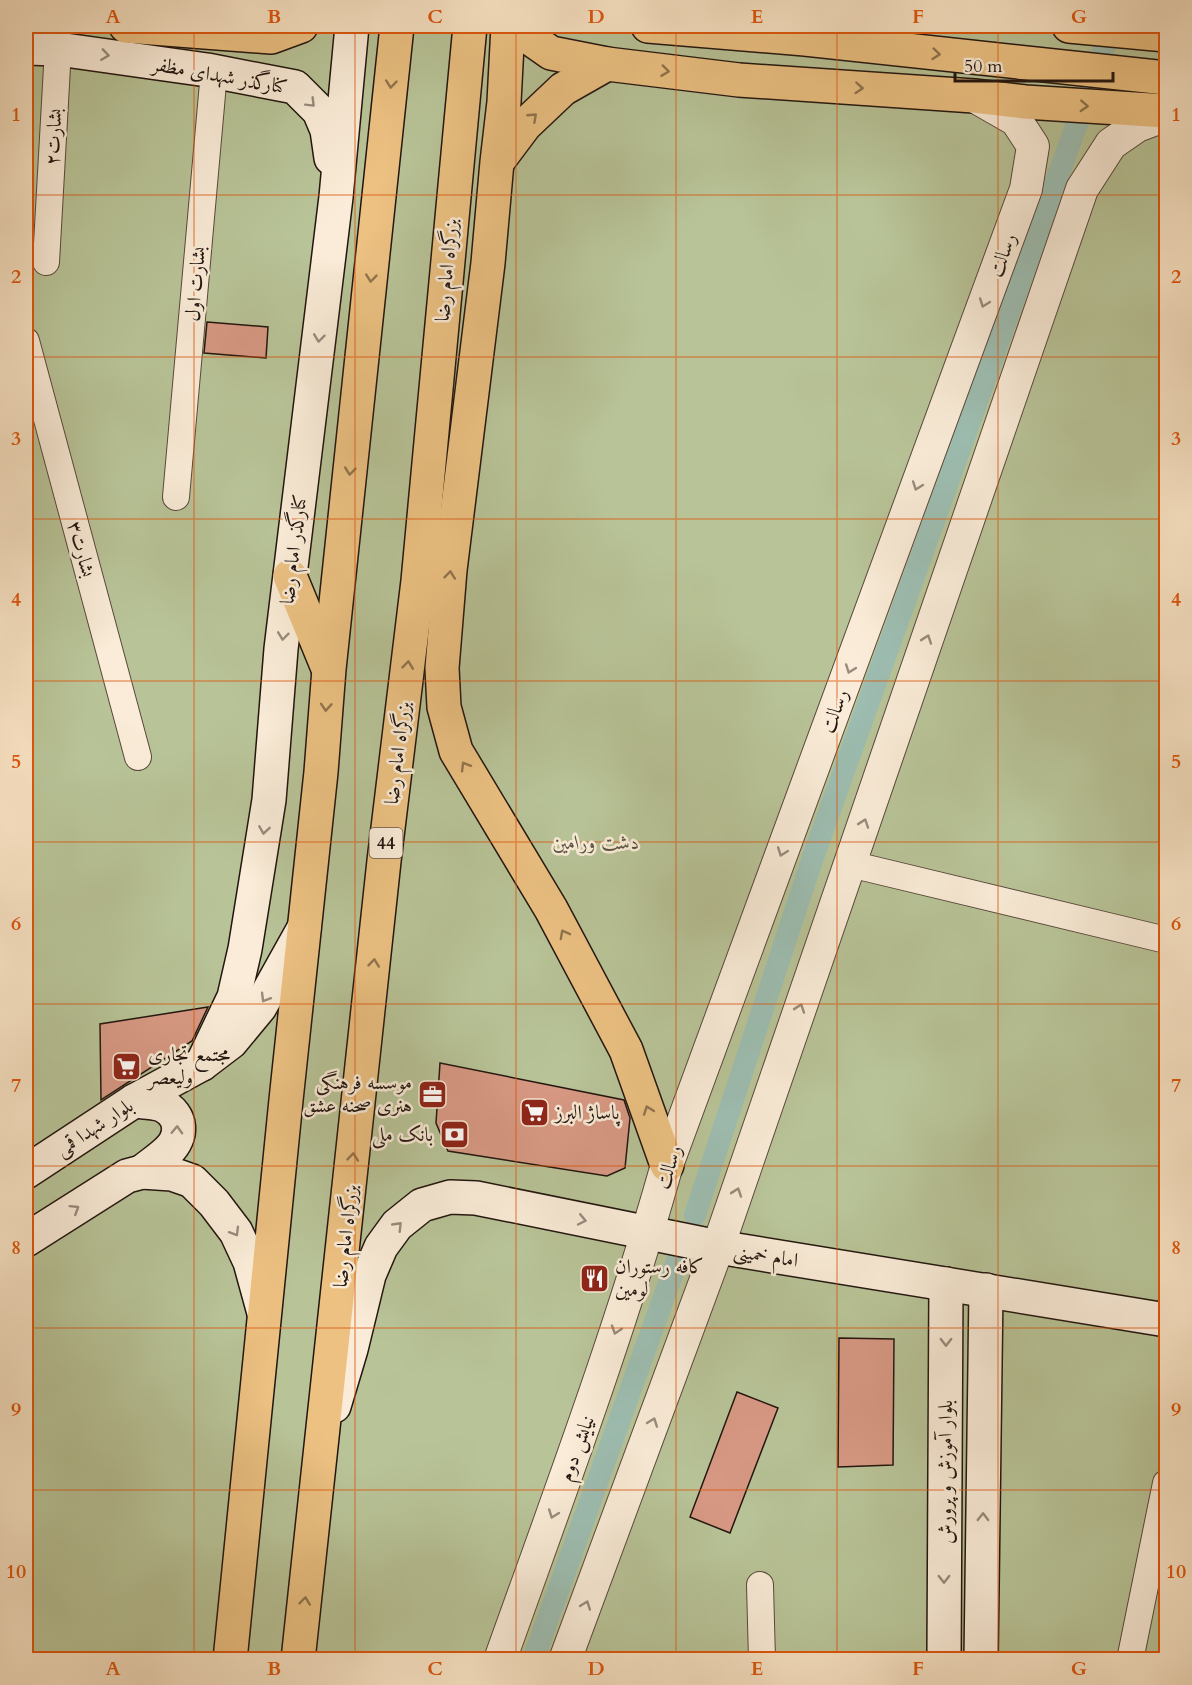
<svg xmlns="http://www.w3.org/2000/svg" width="1192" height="1685" viewBox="0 0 1192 1685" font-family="Cardo,Amiri,serif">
<rect width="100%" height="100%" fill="#f8e2c3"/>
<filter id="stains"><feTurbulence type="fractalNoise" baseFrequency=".00333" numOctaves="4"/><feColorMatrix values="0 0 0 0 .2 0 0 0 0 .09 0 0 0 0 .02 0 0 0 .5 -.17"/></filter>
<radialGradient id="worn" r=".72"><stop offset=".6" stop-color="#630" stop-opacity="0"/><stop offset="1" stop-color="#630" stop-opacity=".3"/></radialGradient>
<!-- green -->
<polygon fill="#b8c498" stroke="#6d6c54" stroke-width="1.5" points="26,26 1166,26 1166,1659 26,1660"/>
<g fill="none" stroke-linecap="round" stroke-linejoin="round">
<!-- canal -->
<g stroke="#9dbeb2" stroke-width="22">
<polyline points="695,1215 813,857 1112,26"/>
<polyline points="533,1660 677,1261"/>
</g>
</g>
<!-- building -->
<g fill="#d89984" stroke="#22150f" stroke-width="1.5">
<polygon points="207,322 268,327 266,358 204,353"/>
<polygon points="208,1007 192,1041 101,1100 100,1024"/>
<polygon points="440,1063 624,1100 630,1118 625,1168 607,1176 448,1151 436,1123"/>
<polygon points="839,1338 894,1339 893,1465 838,1467"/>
<polygon points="737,1392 778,1408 730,1533 690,1517"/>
</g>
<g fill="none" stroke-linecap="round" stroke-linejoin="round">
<defs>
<g id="minor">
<polyline points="46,262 58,49"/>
<polyline points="26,341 138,757"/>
<polyline points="176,497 214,72"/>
<polyline points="850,864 1166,940"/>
<polyline points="760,1585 762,1660"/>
<polyline points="1130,1660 1166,1483"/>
</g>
<g id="tertiary">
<path d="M500 1660C559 1495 620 1332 667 1165L1026 189 1033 146 1016 120 974 96"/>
<polyline points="565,1660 718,1247 1082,189 1111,144 1137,126 1166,115"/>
</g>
<g id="secondary">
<polyline points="26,48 58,49 207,70 295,87 319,111 327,130 331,158"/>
<polyline points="202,1064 234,997 245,949 269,800 281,649 336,197 352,26"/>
<path d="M134 1101C142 1102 154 1102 162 1105 183 1115 183 1137 168 1151 160 1159 150 1165 142 1172"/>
<polyline points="26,1172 134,1101 202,1064 231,1042 260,1007 304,928"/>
<polyline points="26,1240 127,1176 142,1172 172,1174 192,1181 214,1203 236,1232 250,1262 264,1313"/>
<polyline points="334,1406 351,1349 369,1275 381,1247 397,1225 422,1205 450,1197 476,1198 718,1247 1166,1320"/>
<polyline points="944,1660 946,1284"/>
<polyline points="981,1660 986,1290"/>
</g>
<g id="primary">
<polyline points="126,26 271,37 301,26"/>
<polyline points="508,26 504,102 497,162 488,263 450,570 442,668 444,707 456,751 551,909 626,1050 667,1165"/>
<polyline points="526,26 531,39 551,53 607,64 739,80 974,96 1025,102 1166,111"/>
<polyline points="648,26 805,39 1166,78"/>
<polyline points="1069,26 1166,35"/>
<polyline points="498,161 525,125 563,89 607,64"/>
</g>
<g id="trunk">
<polyline points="290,576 327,666"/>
<polyline points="230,1660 286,1100 321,772 329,669 397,26"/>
<polyline points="298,1660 384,861 418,581 470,26"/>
</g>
</defs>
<!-- minor casing -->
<use href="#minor" stroke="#58483c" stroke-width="28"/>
<!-- tertiary casing -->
<use href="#tertiary" stroke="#58483c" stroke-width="34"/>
<!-- secondary casing -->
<use href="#secondary" stroke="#22150f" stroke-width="36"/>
<!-- primary casing -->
<use href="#primary" stroke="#22150f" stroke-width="36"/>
<!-- trunk casing -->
<use href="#trunk" stroke="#22150f" stroke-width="36"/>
<!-- minor -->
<use href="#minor" stroke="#faecd8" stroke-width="26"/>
<!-- tertiary -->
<use href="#tertiary" stroke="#faecd8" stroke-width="32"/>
<!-- secondary -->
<use href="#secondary" stroke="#faecd8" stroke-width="33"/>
<!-- primary -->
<use href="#primary" stroke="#ecc182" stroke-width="33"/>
<!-- trunk -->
<use href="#trunk" stroke="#ecc182" stroke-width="33"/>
</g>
<!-- one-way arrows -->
<defs><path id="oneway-chevron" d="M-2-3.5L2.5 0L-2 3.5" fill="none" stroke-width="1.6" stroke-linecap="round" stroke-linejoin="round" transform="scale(1.5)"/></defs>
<g stroke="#91744e">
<use href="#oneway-chevron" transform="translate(936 54) rotate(6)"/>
<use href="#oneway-chevron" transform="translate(665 71) rotate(7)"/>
<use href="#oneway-chevron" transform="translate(391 84) rotate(96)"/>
<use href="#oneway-chevron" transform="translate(859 88) rotate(4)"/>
<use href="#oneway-chevron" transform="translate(1084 106) rotate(3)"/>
<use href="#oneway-chevron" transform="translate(533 117) rotate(-43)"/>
<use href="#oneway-chevron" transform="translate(371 278) rotate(96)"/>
<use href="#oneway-chevron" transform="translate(350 471) rotate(96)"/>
<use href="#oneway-chevron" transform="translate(450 575) rotate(-84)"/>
<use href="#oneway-chevron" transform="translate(408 665) rotate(-83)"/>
<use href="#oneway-chevron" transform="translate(326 707) rotate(94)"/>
<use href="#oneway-chevron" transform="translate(465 766) rotate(-121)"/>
<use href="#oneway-chevron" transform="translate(564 934) rotate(-118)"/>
<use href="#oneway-chevron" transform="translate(374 963) rotate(-84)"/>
<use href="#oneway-chevron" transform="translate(648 1110) rotate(-110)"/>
<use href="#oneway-chevron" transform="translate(353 1157) rotate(-84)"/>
<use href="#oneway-chevron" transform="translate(305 1601) rotate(-84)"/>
</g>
<g stroke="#998b7e">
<use href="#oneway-chevron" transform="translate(105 55) rotate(8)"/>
<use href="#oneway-chevron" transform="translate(311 103) rotate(45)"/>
<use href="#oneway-chevron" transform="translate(984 303) rotate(110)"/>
<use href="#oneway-chevron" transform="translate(319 338) rotate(97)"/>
<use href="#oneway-chevron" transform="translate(917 486) rotate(110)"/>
<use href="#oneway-chevron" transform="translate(283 636) rotate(97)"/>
<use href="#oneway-chevron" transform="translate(927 639) rotate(-71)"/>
<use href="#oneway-chevron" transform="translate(850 669) rotate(110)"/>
<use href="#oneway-chevron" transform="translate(864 823) rotate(-71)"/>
<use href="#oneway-chevron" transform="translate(264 830) rotate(99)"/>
<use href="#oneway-chevron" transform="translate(782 852) rotate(110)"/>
<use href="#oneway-chevron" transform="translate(265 998) rotate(121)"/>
<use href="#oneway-chevron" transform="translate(800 1008) rotate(-71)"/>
<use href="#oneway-chevron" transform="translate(177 1130) rotate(-88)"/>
<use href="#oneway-chevron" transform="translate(737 1192) rotate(-71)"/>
<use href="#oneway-chevron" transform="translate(75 1209) rotate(-32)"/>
<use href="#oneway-chevron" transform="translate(582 1220) rotate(12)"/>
<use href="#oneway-chevron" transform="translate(398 1226) rotate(-46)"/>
<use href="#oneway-chevron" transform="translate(235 1232) rotate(59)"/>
<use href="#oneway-chevron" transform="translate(616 1330) rotate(108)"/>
<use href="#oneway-chevron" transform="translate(946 1342) rotate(90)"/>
<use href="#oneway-chevron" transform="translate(653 1422) rotate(-70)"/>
<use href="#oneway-chevron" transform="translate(553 1514) rotate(110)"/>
<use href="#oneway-chevron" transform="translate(983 1517) rotate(-89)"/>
<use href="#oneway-chevron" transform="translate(944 1579) rotate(90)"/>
<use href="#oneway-chevron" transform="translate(586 1605) rotate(-70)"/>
</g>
<!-- grid -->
<path fill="none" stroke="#de560c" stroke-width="1.5" stroke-opacity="0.55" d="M194 26V1660M355 26V1660M516 26V1660M676 26V1660M837 26V1660M998 26V1660M26 195H1166M26 357H1166M26 519H1166M26 681H1166M26 842H1166M26 1004H1166M26 1166H1166M26 1328H1166M26 1490H1166"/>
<!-- icons -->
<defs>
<symbol id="supermarket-square" viewBox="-11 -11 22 22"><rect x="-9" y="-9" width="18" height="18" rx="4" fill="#8f2418" stroke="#faecd8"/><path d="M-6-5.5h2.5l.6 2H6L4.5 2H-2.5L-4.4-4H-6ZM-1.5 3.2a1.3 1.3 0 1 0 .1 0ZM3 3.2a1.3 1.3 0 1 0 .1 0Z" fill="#fff"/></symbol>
<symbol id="office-square" viewBox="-11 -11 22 22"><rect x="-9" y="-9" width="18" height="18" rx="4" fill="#8f2418" stroke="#faecd8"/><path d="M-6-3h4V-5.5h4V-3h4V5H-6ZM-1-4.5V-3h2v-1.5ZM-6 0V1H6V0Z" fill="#fff"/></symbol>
<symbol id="bank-square" viewBox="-11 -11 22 22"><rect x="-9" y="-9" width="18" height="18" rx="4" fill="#8f2418" stroke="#faecd8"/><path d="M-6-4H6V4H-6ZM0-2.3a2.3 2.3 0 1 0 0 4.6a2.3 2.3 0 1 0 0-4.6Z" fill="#fff"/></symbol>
<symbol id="restaurant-square" viewBox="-11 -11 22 22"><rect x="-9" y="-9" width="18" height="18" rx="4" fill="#8f2418" stroke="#faecd8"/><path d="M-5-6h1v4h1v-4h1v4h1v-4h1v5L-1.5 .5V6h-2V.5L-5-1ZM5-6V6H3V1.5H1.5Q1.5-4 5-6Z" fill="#fff"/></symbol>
</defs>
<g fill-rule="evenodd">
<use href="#supermarket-square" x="110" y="1050" width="33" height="33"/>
<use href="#office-square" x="416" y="1078" width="33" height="33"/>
<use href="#supermarket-square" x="518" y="1096" width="33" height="33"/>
<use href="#bank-square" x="438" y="1118" width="33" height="33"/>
<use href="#restaurant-square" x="578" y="1262" width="33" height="33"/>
</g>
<g text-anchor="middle" stroke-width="5" stroke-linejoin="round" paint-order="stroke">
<!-- shield labels -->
<rect fill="#faecd8" stroke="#63564b" stroke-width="1.5" x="369.5" y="828" width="33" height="30" rx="4.5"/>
<g font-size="18" font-weight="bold" fill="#22150f">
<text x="386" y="849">44</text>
</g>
<!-- street labels -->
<g font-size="20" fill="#22150f" stroke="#faecd8">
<text transform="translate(220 75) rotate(10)" y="7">کنارگذر شهدای مظفر</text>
<text transform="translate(53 137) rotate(-87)" y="7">بشارت۲</text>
<text transform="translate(1002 255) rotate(-70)" y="7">رسالت</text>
<text transform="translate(446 270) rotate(-85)" y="7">بزرگراه امام رضا</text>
<text transform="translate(195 284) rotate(-85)" y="7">بشارت اول</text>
<text transform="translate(82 549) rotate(75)" y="7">بشارت۳</text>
<text transform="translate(293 549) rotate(-83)" y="7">کنارگذر امام رضا</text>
<text transform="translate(834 711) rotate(-70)" y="7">رسالت</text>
<text transform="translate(397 753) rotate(-83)" y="7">بزرگراه امام رضا</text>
<text transform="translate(94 1127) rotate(-33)" y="7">بلوار شهدا قمی</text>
<text transform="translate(668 1167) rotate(-72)" y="7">رسالت</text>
<text transform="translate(345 1236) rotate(-84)" y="7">بزرگراه امام رضا</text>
<text transform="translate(766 1255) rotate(9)" y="7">امام خمینی</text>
<text transform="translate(576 1448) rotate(-70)" y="7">نیایش دوم</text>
<text transform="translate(945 1472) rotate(-90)" y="7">بلوار آموزش و پرورش</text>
</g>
<!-- park labels -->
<g font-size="20" font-style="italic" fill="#56523f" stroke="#faecd8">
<text x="596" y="849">دشت ورامین</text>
</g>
<!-- poi labels -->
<g font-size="20" fill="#22150f" stroke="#faecd8" text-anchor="start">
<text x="148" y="1061">مجتمع تجاری<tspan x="148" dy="23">ولیعصر</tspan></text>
<text x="412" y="1089" text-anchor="end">موسسه فرهنگی<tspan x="412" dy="23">هنری صحنه عشق</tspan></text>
<text x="555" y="1119">پاساژ البرز</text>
<text x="433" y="1141" text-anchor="end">بانک ملی</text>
<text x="615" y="1273">کافه رستوران<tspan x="615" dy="23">لومین</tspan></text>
</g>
</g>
<!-- margin -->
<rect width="1192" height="1685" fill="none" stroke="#f8e2c3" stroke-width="66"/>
<!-- scale -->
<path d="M955 72v9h158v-9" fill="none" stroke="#22150f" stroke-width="3"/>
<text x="964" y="72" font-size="18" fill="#22150f" stroke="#faecd8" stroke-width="4.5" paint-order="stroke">50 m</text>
<rect x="33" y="33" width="1126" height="1619" fill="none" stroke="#de560c" stroke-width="2"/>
<g font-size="20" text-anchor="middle" font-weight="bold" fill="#de560c">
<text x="113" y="23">A</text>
<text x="274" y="23">B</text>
<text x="435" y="23">C</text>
<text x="596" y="23">D</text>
<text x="757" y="23">E</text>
<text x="918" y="23">F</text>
<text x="1079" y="23">G</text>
<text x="16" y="121">1</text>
<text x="1176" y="121">1</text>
<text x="16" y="283">2</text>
<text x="1176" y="283">2</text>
<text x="16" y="445">3</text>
<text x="1176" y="445">3</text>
<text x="16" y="606">4</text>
<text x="1176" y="606">4</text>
<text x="16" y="768">5</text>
<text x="1176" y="768">5</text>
<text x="16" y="930">6</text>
<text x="1176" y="930">6</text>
<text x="16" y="1092">7</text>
<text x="1176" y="1092">7</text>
<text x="16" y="1254">8</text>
<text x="1176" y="1254">8</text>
<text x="16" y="1416">9</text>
<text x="1176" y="1416">9</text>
<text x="16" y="1578">10</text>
<text x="1176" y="1578">10</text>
<text x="113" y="1675">A</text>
<text x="274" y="1675">B</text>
<text x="435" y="1675">C</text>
<text x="596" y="1675">D</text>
<text x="757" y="1675">E</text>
<text x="918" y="1675">F</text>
<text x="1079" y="1675">G</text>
</g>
<rect width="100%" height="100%" filter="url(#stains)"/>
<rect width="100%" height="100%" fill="url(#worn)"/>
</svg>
